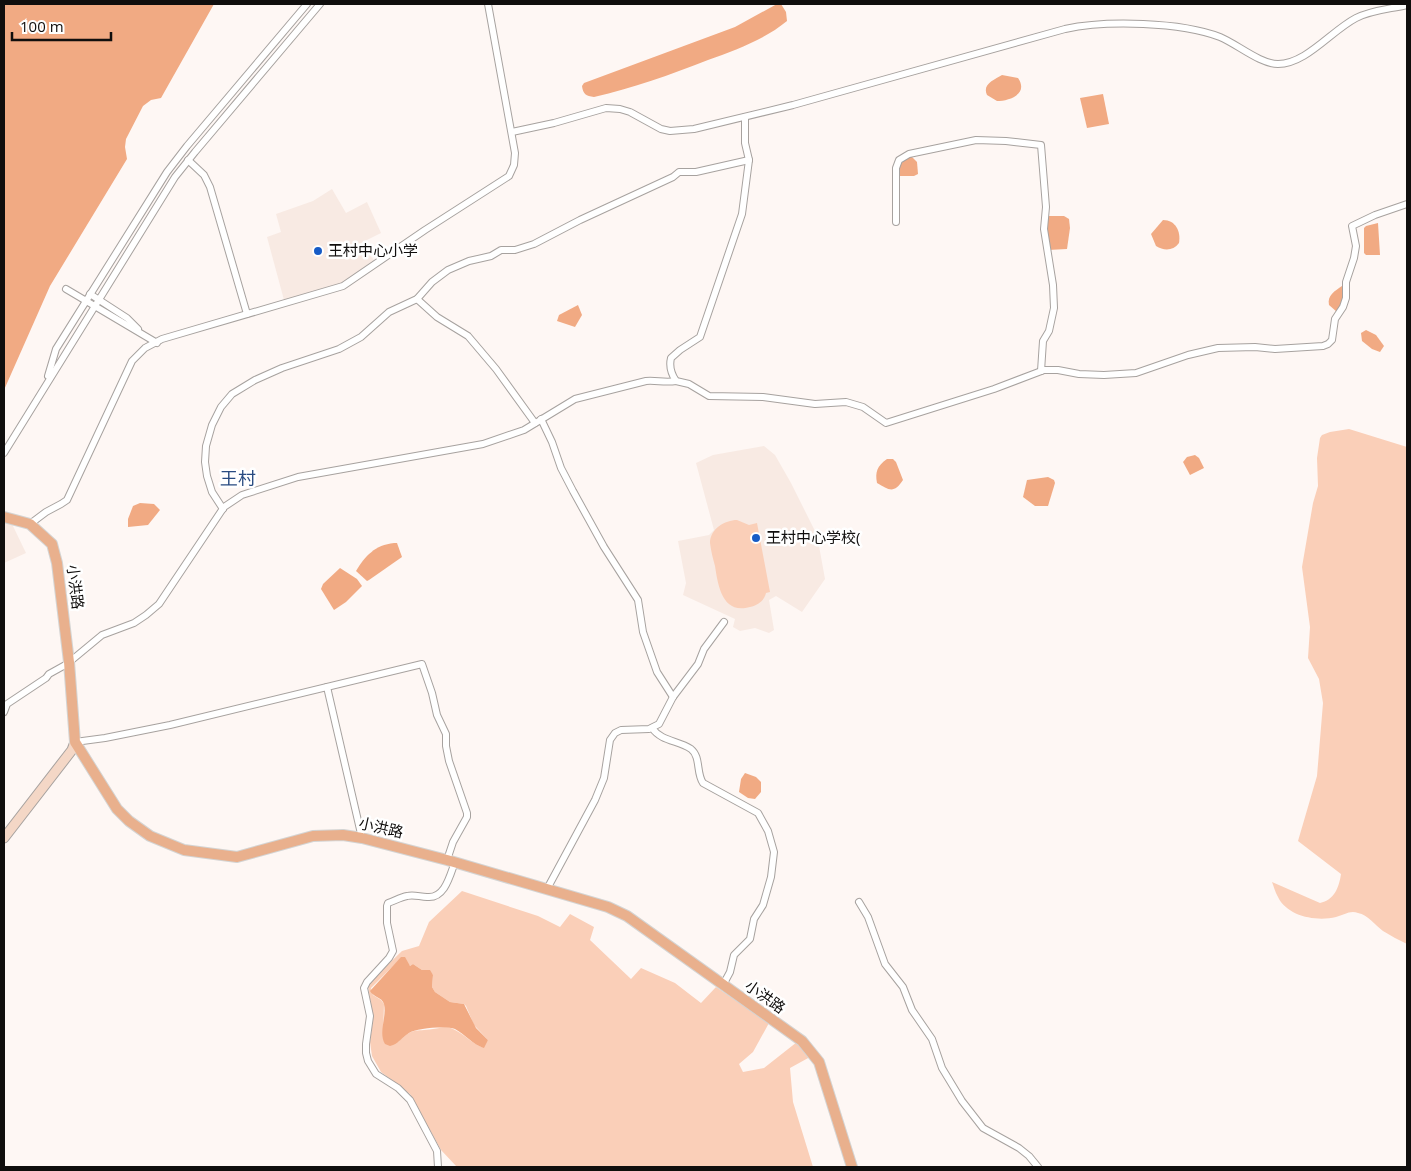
<svg xmlns="http://www.w3.org/2000/svg" width="1411" height="1171" viewBox="0 0 1411 1171" font-family="'Open Sans','Noto Sans SC',sans-serif">
<rect width="100%" height="100%" fill="#fef7f4"/>
<!-- built -->
<g fill="#f8eae3">
<polygon points="332,189 346,213 367,202 381,233 359,244 374,260 343,284 284,300 267,237 281,232 276,214 313,201"/>
<polygon points="764,446 775,455 791,483 817,535 825,579 802,612 776,596 769,600 774,630 769,633 755,628 740,631 733,627 735,619 683,595 686,583 678,541 709,535 714,530 696,463 713,455"/>
<polygon points="4,522 12,524 26,553 4,563"/>
</g>
<!-- green -->
<g fill="#facfb8" fill-rule="evenodd">
<path d="M1349 429 1407 447V944C1399 940 1391 936 1383 931 1375 925 1368 915 1358 913 1350 910 1344 915 1336 917 1316 922 1287 916 1278 897 1275 892 1274 887 1272 882L1320 903C1334 900 1339 888 1341 874L1298 841 1317 776 1323 703 1319 679 1308 658 1310 627 1302 567 1313 503 1318 486 1317 458 1320 438 1322 435 1330 432Z"/>
<path d="M737 520 749 525 757 523 770 592 766 593C764 601 758 605 750 607 722 615 718 585 715 566 713 559 711 551 710 543 710 529 725 520 737 520Z"/>
<path d="M462 891 538 916 560 927 570 914 594 927 590 940 631 979 641 968 675 983 701 1003 716 987 769 1023 753 1052 739 1064 743 1072 764 1068 797 1042 810 1057 790 1068 793 1102 813 1167H457L441 1150 410 1094 381 1072 372 1056 370 1042 373 1020 368 986 372 980 402 951 419 946 429 922ZM401 958 410 966 413 964 422 970H427L433 975 432 987 435 992 450 1002 464 1004 466 1006 474 1025 488 1040 481 1047C472 1043 465 1035 455 1030 447 1025 441 1028 433 1029 414 1032 414 1027 398 1042L383 1039 384 1004 381 1000 373 995 371 988Z"/>
</g>
<!-- water -->
<g fill="#f1aa83">
<polygon points="4,4 214,4 161,98 151,100 143,106 126,139 125,147 127,159 50,286 4,390"/>
<path d="M777 4H781L786 12 787 21C764 40 735 50 708 60 670 75 633 88 594 97 586 96 583 94 582 86L584 83 735 27Z"/>
<path d="M1002 75 1018 78C1029 94 1009 101 997 101L987 95C982 84 994 80 1002 75Z"/>
<polygon points="1103,94 1109,124 1087,128 1080,98"/>
<path d="M911 156 917 162 918 174 914 176H900C897 166 902 160 911 156Z"/>
<polygon points="1047,216 1064,216 1069,219 1070,228 1067,249 1048,250 1046,236"/>
<path d="M1163 220C1176 220 1181 232 1179 243 1173 251 1164 251 1156 246L1151 234Z"/>
<polygon points="1378,223 1380,255 1366,255 1364,253 1364,228 1366,226"/>
<path d="M1342 286C1344 296 1342 303 1337 312L1329 305C1327 295 1335 291 1342 286Z"/>
<polygon points="578,305 582,315 575,327 557,321 559,315"/>
<polygon points="1366,330 1376,335 1384,346 1380,352 1372,349 1362,341 1361,333"/>
<polygon points="1195,455 1199,458 1204,468 1190,475 1183,462 1187,457"/>
<path d="M887 459H893L896 462 903 480C894 494 889 490 877 483 875 472 877 466 887 459Z"/>
<polygon points="1048,477 1054,480 1055,483 1048,506 1035,506 1023,497 1027,480"/>
<polygon points="140,503 154,504 160,510 148,525 128,527 128,519 133,506"/>
<path d="M394 543H397L402 557 369 580 367 581 356 571C365 556 375 545 394 543Z"/>
<polygon points="340,568 357,579 362,586 346,602 334,610 321,589 323,584"/>
<polygon points="745,773 756,777 761,782 761,792 755,799 748,798 739,792 741,779"/>
<path d="M401 957H405L410 966 413 964 422 970H430L433 975 432 987 435 992 450 1002 464 1004 476 1028 488 1040 484 1048C473 1045 465 1034 455 1029 447 1026 416 1028 409 1033 402 1037 399 1044 390 1046L385 1044C378 1032 387 1018 384 1004 382 997 373 997 370 991Z"/>
</g>
<g fill="none" stroke-linecap="round" stroke-linejoin="round">
<defs>
<g id="street">
<path d="M745 117V143L749 160 742 214 700 337 680 350 671 358C669 366 672 375 676 381L689 384 709 396 763 397 815 404 846 402 863 407 886 423 994 389 1044 370H1058L1079 374 1104 375 1136 373 1188 355 1218 348 1255 347 1275 349 1323 346 1328 344 1332 340 1335 319 1343 307 1346 298V282L1354 258 1356 246 1352 226 1375 215 1407 204"/>
<path d="M512 132 554 123 606 108 620 109 630 112 661 129 670 131 694 129 793 105 1065 29C1106 20 1181 22 1220 37 1237 44 1260 64 1278 64 1306 64 1331 31 1356 18 1371 10 1390 9 1407 5"/>
<polyline points="188,160 204,175 210,187 247,314"/>
<polyline points="896,222 896,168 899,160 909,154 976,140 1006,141 1041,145 1046,207 1044,229 1053,285 1054,308 1049,331 1043,341 1041,371"/>
<polyline points="66,289 157,343"/>
<polyline points="90,294 127,318 138,329"/>
<polyline points="417,299 437,317 468,336 496,369 535,423"/>
<polyline points="48,376 56,349 167,172 187,146 307,4"/>
<polyline points="541,419 552,442 561,468 573,491 604,547 638,600 643,632 657,672 673,697"/>
<polyline points="4,453 175,177 195,152 320,4"/>
<polyline points="223,509 212,492 207,476 205,462 206,446 212,425 221,407 232,394 255,380 282,368 339,349 361,337 389,312 417,299 432,282 448,270 469,261 491,256 501,250 515,250 534,244 580,220 673,177 679,172 696,172 749,160"/>
<polyline points="30,524 46,512 61,504 67,500 132,361 145,348 162,339 343,286 425,230 509,176 514,165 515,153 488,4"/>
<polyline points="327,687 362,838"/>
<path d="M4 712 7 704 46 678 49 674 67 664 102 635 134 623 146 615 159 604 224 507 242 495 298 477 483 444 524 430 575 399 646 381C656 380 665 383 676 381"/>
<path d="M652 728C662 742 678 740 691 749 701 757 696 773 703 783L758 813 768 831 774 852 771 877 763 905 754 919 750 939 734 955 730 972 723 985"/>
<polyline points="75,742 105,738 170,725 422,664 432,693 437,715 446,734 446,746 449,761 467,813 467,817 453,842 447,860"/>
<polyline points="547,889 595,800 604,778 610,740 615,733 621,730 649,729 659,724 673,697 698,664 704,649 724,622"/>
<polyline points="859,902 868,917 885,964 903,987 912,1010 932,1039 942,1068 962,1101 983,1128 1019,1148 1029,1156 1038,1167"/>
<path d="M438 1167 437 1151 410 1100 398 1088 376 1074 368 1061 366 1053V1044L370 1016 364 988 367 982 389 958 393 951 387 923V906L388 903C394 901 401 897 407 896 414 894 420 897 427 897 445 899 450 875 455 862"/>
</g>
<polyline id="secondary" points="4,838 72,750 75,742"/>
<polyline id="primary" points="4,517 30,524 52,544 57,563 69,662 75,742 117,809 129,821 150,836 184,850 237,857 313,836 343,835 362,838 447,860 608,907 627,916 802,1041 819,1062 852,1167"/>
</defs>
<!-- street casing -->
<use href="#street" stroke="#a7a29f" stroke-width="8"/>
<!-- secondary casing -->
<use href="#secondary" stroke="#a7a29f" stroke-width="11"/>
<!-- primary casing -->
<use href="#primary" stroke="#d4d4d3" stroke-width="12"/>
<!-- street -->
<use href="#street" stroke="#fff" stroke-width="6"/>
<!-- secondary -->
<use href="#secondary" stroke="#f4d7c6" stroke-width="9"/>
<!-- primary -->
<use href="#primary" stroke="#e9b08d" stroke-width="10"/>
</g>
<!-- markers -->
<g fill="#165bc6" stroke="#fff" stroke-width="2">
<circle cx="318" cy="251" r="5"/>
<circle cx="756" cy="538" r="5"/>
</g>
<g text-anchor="middle" stroke-width="5" stroke-linejoin="round" paint-order="stroke">
<!-- poi labels -->
<g font-size="15" fill="#100e0d" stroke="#fff" text-anchor="start">
<text x="328" y="256">王村中心小学</text>
<text x="766" y="543">王村中心学校(</text>
</g>
<!-- street labels -->
<g font-size="15" fill="#100e0d" stroke="#fff">
<text transform="translate(75 587) rotate(83)" y="5">小洪路</text>
<text transform="translate(381 828) rotate(13)" y="5">小洪路</text>
<text transform="translate(765 997) rotate(35)" y="5">小洪路</text>
</g>
<!-- quarter labels -->
<g font-size="18" fill="#294b81" stroke="#fff">
<text x="238" y="485">王村</text>
</g>
</g>
<!-- border -->
<rect width="1411" height="1171" fill="none" stroke="#100e0d" stroke-width="10"/>
<!-- scale -->
<path d="M12 32v8h99v-8" fill="none" stroke="#100e0d" stroke-width="2.5"/>
<text x="20" y="32" font-size="15" fill="#100e0d" stroke="#ffffff" stroke-width="4" paint-order="stroke">100 m</text>
</svg>
